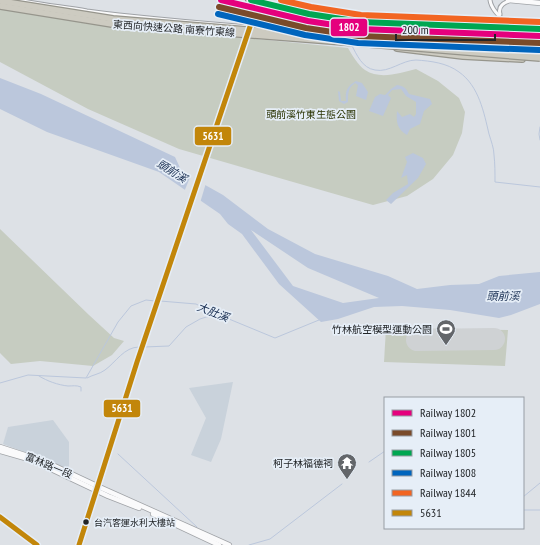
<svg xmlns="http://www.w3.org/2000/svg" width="540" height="545" viewBox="0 0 540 545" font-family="'PT Sans Narrow','Noto Sans TC',sans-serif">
<rect width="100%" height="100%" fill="#dde1e6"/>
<!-- built -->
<g fill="#c9d2db">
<polygon points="233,382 221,439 211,462 191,455 206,418 189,388"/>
<polygon points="53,420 69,442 69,469 3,444 8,427"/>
</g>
<!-- green -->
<g fill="#c6ccc1">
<path d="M0 5 156 29 348 48C352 55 358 65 365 70 380 80 400 73 416 69L438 81 459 98 465 112 462 133 453 155 433 179 407 196 373 205 179 149 88 109 0 62Z"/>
<polygon points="0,229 89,315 114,338 124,341 112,355 93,366 40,361 11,364 0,353"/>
<polygon points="386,328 508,330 505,366 384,362"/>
</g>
<!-- water -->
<g fill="#bbc7dc" fill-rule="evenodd">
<path d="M0 78 41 94 175 157 182 172 223 195 268 229 315 254 388 276 417 289 450 285 479 284 499 276 540 272V304L511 315 499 318 450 310 402 306 374 307 338 319 321 322 279 284 242 234 228 224 220 214 159 172 47 132 0 109ZM251 230 308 268 379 298 343 303 293 286Z"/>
<path d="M356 81 362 83 368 92 366 100 356 96 358 85 355 83C348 88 348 93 348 102L344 104 339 101 338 91 340 92 341 101H346C345 91 347 86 356 81Z"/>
<path d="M397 85C404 86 406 88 409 94L430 99 432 104 424 111 420 124 410 129 407 135C397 129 396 122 397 111L402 117 410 114 414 117 416 114V102L406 96 401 89 392 90 388 95 391 98 383 116 369 111 375 97 380 94 385 95 391 89Z"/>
<polygon points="413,153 423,158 426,164 418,178 391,204 386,200 393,193 408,184 407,175 401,178 407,162 405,157"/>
</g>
<!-- pier -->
<polygon fill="#dde1e6" points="191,175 206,183 200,203 184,192"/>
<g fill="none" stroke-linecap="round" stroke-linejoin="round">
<!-- stream -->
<g stroke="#bbc7dc" stroke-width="1">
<polyline points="344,30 347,36"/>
<path d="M351 44C357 55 362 68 375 70 389 73 402 60 416 60 431 61 447 63 459 72 479 86 484 113 489 134 491 141 494 148 494 155 495 164 495 173 495 182L540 187"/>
<polyline points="540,127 539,134 540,140"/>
<polyline points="160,301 196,304 212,312 275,338 319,320"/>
<polyline points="144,347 169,346 186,327 200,319 216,314"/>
<path d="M39 376C47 381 58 385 68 386 73 386 76 385 81 387V391"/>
<path d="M87 378C92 375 100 374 105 370 116 362 124 347 139 347"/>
<polyline points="0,383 28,375 86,378 118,322 131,306 146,300 155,301"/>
<polyline points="118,454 197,527"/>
<polyline points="369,462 385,451"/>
<polyline points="523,497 540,483"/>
<polyline points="523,510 540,510"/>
<polyline points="249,545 270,539 342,484"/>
</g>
<!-- runway -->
<polyline stroke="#cfd2d4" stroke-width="22" points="417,340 494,339"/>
<defs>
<g id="street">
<path d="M18 0C41 5 64 7 87 11 162 21 238 26 314 32L316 35"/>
<path d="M490 0C492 17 525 36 540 41"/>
<path d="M500 14C498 7 503 3 509 1"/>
</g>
<g id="secondary">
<polyline points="508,0 540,3"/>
<polyline points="0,447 46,462 97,486 229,545"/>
<polyline points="0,451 32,460 108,496 139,508"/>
<polyline points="153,514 219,545"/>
<polyline points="0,517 37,545"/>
<polyline points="79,545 102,472"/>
</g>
<g id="highway">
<polyline points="249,0 302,13 335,23 370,39"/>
<polyline points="334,19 378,34 485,44 530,51"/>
<polyline points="397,48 463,56 522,59"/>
</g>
</defs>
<!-- street casing -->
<use href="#street" stroke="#9fa2a6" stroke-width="5"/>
<!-- secondary casing -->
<use href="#secondary" stroke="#9fa2a6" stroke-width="6"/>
<!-- highway casing -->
<use href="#highway" stroke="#96958c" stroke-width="8"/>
<!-- street -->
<use href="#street" stroke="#fafafb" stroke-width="3"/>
<!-- secondary -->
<use href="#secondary" stroke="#fafafb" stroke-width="4.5"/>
<!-- highway -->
<use href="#highway" stroke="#cdcbc1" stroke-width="5.5"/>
<defs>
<polyline id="secondary-bridge" points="102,472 137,362 259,0"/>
<g id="highway-bridge">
<polyline points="0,1 113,19 540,54"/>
<polyline points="0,6 112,24 357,43 540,58"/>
</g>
</defs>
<!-- secondary-bridge casing -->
<use href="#secondary-bridge" stroke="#9fa2a6" stroke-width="6" stroke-linecap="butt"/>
<!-- highway-bridge casing -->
<use href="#highway-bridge" stroke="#96958c" stroke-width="8" stroke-linecap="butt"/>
<!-- secondary-bridge -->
<use href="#secondary-bridge" stroke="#fafafb" stroke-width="4.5"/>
<!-- highway-bridge -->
<use href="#highway-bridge" stroke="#cdcbc1" stroke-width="5.5"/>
<defs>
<g id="bus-1">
<polyline points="0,517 37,545"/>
<polyline points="79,545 137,362 259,0"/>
</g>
</defs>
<!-- bus-1 casing -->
<use href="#bus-1" stroke="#e6eef7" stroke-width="8"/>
<!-- bus-1 -->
<use href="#bus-1" stroke="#c2860a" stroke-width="5"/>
<defs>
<polyline id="rail-1" points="221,0 308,21 360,29 540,36"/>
<polyline id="rail-2" points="219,7 306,28 359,36 540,43"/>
<polyline id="rail-3" points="251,0 309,14 361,22 540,29"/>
<polyline id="rail-4" points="218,14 305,35 358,43 539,50"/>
<polyline id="rail-5" points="281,0 311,7 361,15 540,22"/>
</defs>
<!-- rail-1 casing -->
<use href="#rail-1" stroke="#e6eef7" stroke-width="9"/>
<!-- rail-2 casing -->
<use href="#rail-2" stroke="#e6eef7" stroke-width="9"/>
<!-- rail-3 casing -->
<use href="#rail-3" stroke="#e6eef7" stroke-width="9"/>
<!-- rail-4 casing -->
<use href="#rail-4" stroke="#e6eef7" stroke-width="9"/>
<!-- rail-5 casing -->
<use href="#rail-5" stroke="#e6eef7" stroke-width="9"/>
<!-- rail-1 -->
<use href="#rail-1" stroke="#e5007d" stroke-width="6"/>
<!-- rail-2 -->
<use href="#rail-2" stroke="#7a4b2a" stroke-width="6"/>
<!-- rail-3 -->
<use href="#rail-3" stroke="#00a651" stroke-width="6"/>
<!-- rail-4 -->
<use href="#rail-4" stroke="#0065bd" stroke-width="6"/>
<!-- rail-5 -->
<use href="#rail-5" stroke="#f26522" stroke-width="6"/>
</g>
<!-- icons -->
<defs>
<symbol id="stadium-pin" viewBox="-11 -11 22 30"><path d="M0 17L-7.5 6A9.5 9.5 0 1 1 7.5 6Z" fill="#63666a" stroke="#e6eef7"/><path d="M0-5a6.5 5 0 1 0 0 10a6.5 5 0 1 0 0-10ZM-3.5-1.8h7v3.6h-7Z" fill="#fff"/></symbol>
<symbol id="temple-pin" viewBox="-11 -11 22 30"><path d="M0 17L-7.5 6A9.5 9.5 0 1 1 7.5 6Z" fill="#63666a" stroke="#e6eef7"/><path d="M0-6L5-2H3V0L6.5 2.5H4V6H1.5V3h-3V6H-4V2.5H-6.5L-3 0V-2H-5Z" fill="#fff"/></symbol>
</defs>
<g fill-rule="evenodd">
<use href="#stadium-pin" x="435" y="318" width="22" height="30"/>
<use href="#temple-pin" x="336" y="452" width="22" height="30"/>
</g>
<!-- markers -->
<circle fill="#212427" stroke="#e6eef7" stroke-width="1.5" cx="86" cy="522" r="3.5"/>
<g text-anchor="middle" stroke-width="3.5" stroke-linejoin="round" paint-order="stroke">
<!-- bus labels -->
<g font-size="9" fill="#212427" stroke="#e6eef7" text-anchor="start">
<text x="94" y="526">台汽客運水利大樓站</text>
</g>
<!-- street labels -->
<g font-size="10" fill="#212427" stroke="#e6eef7">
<text transform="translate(174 28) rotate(4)" y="4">東西向快速公路 南寮竹東線</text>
<text transform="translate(49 465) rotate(23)" y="4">富林路一段</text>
</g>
<!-- park labels -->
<g font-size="10" fill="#293200" stroke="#e6eef7">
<text x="311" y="118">頭前溪竹東生態公園</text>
</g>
<!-- poi labels -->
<g font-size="10" fill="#212427" stroke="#e6eef7" text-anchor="end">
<text x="432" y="333">竹林航空模型運動公園</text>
<text x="333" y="467">柯子林福德祠</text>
</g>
<!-- water labels -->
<g font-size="11" font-style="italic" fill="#152b4f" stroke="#e6eef7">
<text transform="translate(172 171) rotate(32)" y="4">頭前溪</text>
<text x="503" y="300">頭前溪</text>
<text transform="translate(213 312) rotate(21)" y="4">大肚溪</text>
</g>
</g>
<g stroke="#e6eef7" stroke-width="1.5">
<rect x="330" y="18" width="38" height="19" rx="4" fill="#e5007d"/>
<rect x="194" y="126" width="38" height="20" rx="4" fill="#c2860a"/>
<rect x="103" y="399" width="38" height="19" rx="4" fill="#c2860a"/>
</g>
<g font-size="11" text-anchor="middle" font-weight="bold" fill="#fff">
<text x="349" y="31">1802</text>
<text x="213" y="140">5631</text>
<text x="122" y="412">5631</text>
</g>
<!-- legend -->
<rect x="384" y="397" width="140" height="132" fill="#e6eef7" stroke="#979da4"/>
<rect x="392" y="410" width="20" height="6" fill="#e5007d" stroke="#979da4"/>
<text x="420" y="417" font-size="12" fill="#212427">Railway 1802</text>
<rect x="392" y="430" width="20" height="6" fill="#7a4b2a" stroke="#979da4"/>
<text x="420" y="437" font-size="12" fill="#212427">Railway 1801</text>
<rect x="392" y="450" width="20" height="6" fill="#00a651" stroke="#979da4"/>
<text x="420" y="457" font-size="12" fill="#212427">Railway 1805</text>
<rect x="392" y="470" width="20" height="6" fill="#0065bd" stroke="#979da4"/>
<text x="420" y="477" font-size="12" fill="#212427">Railway 1808</text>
<rect x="392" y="490" width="20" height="6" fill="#f26522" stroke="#979da4"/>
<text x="420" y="497" font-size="12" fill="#212427">Railway 1844</text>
<rect x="392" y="510" width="20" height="6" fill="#c2860a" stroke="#979da4"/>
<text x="420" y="517" font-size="12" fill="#212427">5631</text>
<!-- scale -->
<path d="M396 34v6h99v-6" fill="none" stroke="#212427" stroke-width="2"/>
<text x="402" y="34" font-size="12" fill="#212427" stroke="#e6eef7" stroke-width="3" paint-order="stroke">200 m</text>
</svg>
